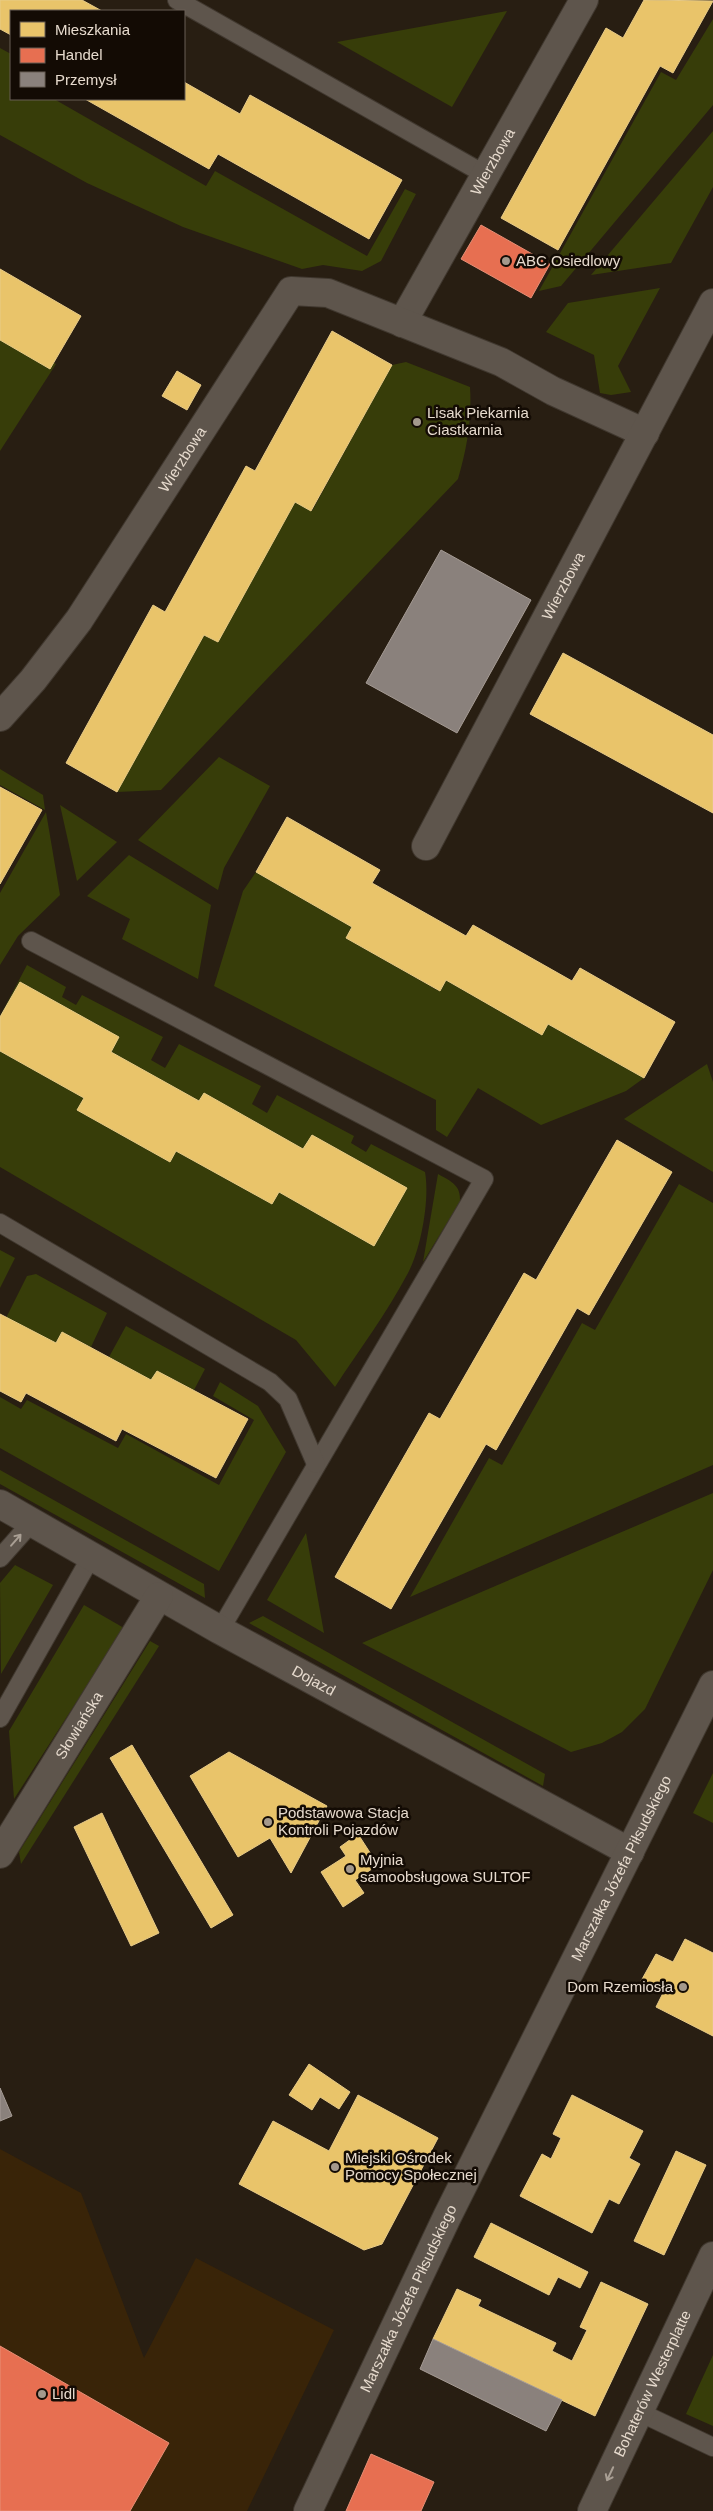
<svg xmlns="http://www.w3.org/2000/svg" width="713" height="2511" viewBox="0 0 713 2511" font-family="Arial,sans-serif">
<rect width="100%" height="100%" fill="#281e12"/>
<!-- built -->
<polygon fill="#392408" points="0,2149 81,2193 144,2358 196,2258 334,2330 247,2511 0,2511"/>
<!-- green -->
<g fill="#373d09">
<polygon points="507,11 452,107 337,42"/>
<polygon points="713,19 713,105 561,286 539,291 661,72 676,80"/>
<polygon points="0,48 11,54 11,99 54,99 206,186 215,171 367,256 405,189 416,194 381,261 362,271 323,265 302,269 183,227 87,183 0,135"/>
<polygon points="713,131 713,187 671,263 591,275"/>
<polygon points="660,288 618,366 631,392 611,395 600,393 594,355 546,332 568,303"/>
<polygon points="0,332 56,364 0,451"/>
<path d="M406 362 470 387C472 420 467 448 458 479L161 790 117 792 204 635 218 642 295 502 312 511 392 365Z"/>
<polygon points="219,757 270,786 224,868 218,890 138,840"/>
<polygon points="0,769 43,795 45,810 0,785"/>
<polygon points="60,805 117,842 77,881"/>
<polygon points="46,812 60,895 18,936 0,965 0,893"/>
<polygon points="129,855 211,905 198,979 122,939 130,919 87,896"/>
<polygon points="256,872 352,927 346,938 439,991 446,980 541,1035 548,1024 644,1078 626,1091 541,1125 478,1088 447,1137 436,1130 436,1100 214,986 243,891"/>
<path d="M27 965 66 987 62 997 76 1005 82 995 163 1037 151 1060 165 1068 179 1044 261 1086 252 1104 267 1113 277 1095 354 1136 351 1143 366 1152 371 1144 425 1172C430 1199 421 1249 408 1273 387 1313 359 1350 335 1387L296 1340 0 1167V1016Z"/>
<polygon points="707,1064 713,1082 713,1172 624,1119"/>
<path d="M438 1174C452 1182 461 1185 460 1202L423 1262Z"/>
<polygon points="679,1184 713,1203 713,1465 410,1597 489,1458 502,1465 582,1323 595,1330"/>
<polygon points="0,1250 15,1258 0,1288"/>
<polygon points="36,1274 107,1313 91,1347 62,1332 55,1344 6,1318 27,1276"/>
<polygon points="126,1326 205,1369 194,1390 157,1371 151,1380 109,1357"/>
<polygon points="220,1382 258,1406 286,1452 219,1571 0,1448 0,1397 21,1409 27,1400 118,1448 126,1434 219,1485 254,1420 213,1396"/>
<polygon points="0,1470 204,1584 205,1598 0,1484"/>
<polygon points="713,1493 713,1570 645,1709 622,1732 602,1743 571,1752 362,1643"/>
<polygon points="306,1533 324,1633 267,1600"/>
<polygon points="15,1565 53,1585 1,1674 0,1583"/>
<polygon points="84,1605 124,1628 14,1799 9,1731"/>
<polygon points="263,1616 545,1774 543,1786 249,1623"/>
<polygon points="150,1641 159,1646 21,1864 19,1852"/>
<polygon points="713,1773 713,1823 693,1813"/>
<polygon points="713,2355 713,2426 686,2414"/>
</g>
<!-- homes -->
<g fill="#e9c46a" stroke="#e8cb88">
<polygon points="0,0 82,0 102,11 11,11 11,35 0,29"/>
<polygon points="644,0 713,1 673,73 660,66 558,250 501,218 606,28 623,38"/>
<polygon points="184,82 240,114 250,95 402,180 369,239 218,154 209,169 85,99 184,99"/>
<polygon points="0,269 81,316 50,369 0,340"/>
<polygon points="332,331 392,365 311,511 295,502 218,642 204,635 117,792 66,763 153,605 165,612 246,466 255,471"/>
<polygon points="177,371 201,385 187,410 162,396"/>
<polygon points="563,653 713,735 713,813 530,714"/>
<polygon points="0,787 42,810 0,884"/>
<polygon points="287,817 380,870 372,883 466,936 473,925 572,981 580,968 675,1022 644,1078 548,1024 542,1035 446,980 440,991 346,938 352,927 256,872"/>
<polygon points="20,982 119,1037 111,1052 199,1101 204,1093 303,1149 312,1135 407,1188 374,1246 279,1192 272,1204 176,1151 170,1162 77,1110 84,1098 0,1051 0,1017"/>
<polygon points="617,1140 672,1172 589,1315 577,1308 496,1450 486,1444 391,1609 335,1577 429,1413 440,1419 524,1273 536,1280"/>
<polygon points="0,1314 56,1343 62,1332 151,1380 157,1371 248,1419 216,1478 122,1429 116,1441 26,1393 21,1402 0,1391"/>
<polygon points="132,1745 233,1915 211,1928 110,1758"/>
<polygon points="229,1752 327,1806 291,1873 270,1838 238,1857 190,1776"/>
<polygon points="102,1813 159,1933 131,1946 74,1827"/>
<polygon points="358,1834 378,1865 355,1880 364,1893 343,1907 321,1872 346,1856 340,1847"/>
<polygon points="685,1939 713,1953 713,2036 656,2007 663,1993 641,1981 656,1954 673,1962"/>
<polygon points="309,2064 350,2092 339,2109 320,2097 312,2110 289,2095"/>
<polygon points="358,2095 438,2138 382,2244 364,2250 239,2184 273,2121 329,2151"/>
<polygon points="572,2095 643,2131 629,2158 640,2164 619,2204 609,2199 592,2233 520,2196 542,2154 551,2159 561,2138 553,2134"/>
<polygon points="676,2151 706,2165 664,2255 634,2241"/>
<polygon points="491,2223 588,2272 580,2288 558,2277 549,2295 474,2257"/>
<polygon points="601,2282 648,2304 595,2416 433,2339 457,2289 481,2300 478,2306 556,2343 552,2351 572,2361 587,2330 580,2327"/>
</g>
<!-- shops -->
<g fill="#e76f51" stroke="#e78f76">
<polygon points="481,225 550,264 531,298 461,259"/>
<polygon points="0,2346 169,2443 130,2511 0,2511"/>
<polygon points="371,2454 434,2482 421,2511 346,2511"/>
</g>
<!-- industry -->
<g fill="#8a817c" stroke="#a69c95">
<polygon points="441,550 531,600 457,733 366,683"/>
<polygon points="0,2088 12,2116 0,2121"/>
<polygon points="433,2339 562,2400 546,2431 420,2369"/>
</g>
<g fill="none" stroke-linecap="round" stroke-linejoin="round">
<defs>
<g id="lane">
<polyline points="177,0 486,175"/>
<polyline points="31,941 484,1179 220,1630"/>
<polyline points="0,1223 270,1382 288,1399 316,1464"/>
<polyline points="0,1558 32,1522"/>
<polyline points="0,1718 91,1557"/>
<polyline points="639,2412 713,2447"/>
</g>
<g id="street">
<path id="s1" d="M402 323 584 0"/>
<path id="s2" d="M0 717 33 680 79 620 291 291 328 293 501 362 553 391 645 433"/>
<path id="s3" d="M426 846 713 303"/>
<path id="s4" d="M0 1504 220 1630 630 1852"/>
<path id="s5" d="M0 1854 159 1596"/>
<path id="s6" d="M592 2511 713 2256"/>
</g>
<g id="secondary">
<path id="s7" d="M308 2511 447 2217 713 1685"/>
</g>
</defs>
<!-- lane casing -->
<use href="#lane" stroke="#40382f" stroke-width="20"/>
<!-- street casing -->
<use href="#street" stroke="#40382f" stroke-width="30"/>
<!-- secondary casing -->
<use href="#secondary" stroke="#40382f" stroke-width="30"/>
<!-- lane -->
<use href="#lane" stroke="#5e554c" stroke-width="18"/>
<!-- street -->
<use href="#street" stroke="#5e554c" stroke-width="28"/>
<!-- secondary -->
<use href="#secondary" stroke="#5e554c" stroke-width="28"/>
</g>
<!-- one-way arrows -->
<defs><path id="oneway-shaft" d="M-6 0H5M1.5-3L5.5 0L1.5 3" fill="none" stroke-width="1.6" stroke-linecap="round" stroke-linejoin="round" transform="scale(1.25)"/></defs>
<g stroke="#a99f94">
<use href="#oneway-shaft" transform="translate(16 1540) rotate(-49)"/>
<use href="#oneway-shaft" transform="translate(610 2474) rotate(115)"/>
</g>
<!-- markers -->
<g fill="#a4998c" stroke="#130b04" stroke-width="2">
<circle cx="506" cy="261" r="5"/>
<circle cx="417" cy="422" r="5"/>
<circle cx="268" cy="1822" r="5"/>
<circle cx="350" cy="1869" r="5"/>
<circle cx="683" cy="1987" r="5"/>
<circle cx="335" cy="2167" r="5"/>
<circle cx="42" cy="2394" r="5"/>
</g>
<g text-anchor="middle" stroke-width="5" stroke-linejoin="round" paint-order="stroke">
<!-- street labels -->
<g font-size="15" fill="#e7dbce" stroke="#130b04">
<text dy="5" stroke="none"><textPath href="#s1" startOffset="185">Wierzbowa</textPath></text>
<text dy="5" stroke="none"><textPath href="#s2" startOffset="316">Wierzbowa</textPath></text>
<text dy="5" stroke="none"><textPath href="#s3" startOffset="294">Wierzbowa</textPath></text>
<text dy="5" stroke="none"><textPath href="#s4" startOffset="360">Dojazd</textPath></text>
<text dy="5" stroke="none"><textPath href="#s5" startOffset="151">Słowiańska</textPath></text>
<text dy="5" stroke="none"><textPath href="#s7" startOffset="715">Marszałka Józefa Piłsudskiego</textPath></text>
<text dy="5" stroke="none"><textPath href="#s7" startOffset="235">Marszałka Józefa Piłsudskiego</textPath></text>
<text dy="5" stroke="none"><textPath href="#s6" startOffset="141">Bohaterów Westerplatte</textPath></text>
</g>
<!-- poi labels -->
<g font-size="15" fill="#e7dbce" stroke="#130b04" text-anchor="start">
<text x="516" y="266">ABC Osiedlowy</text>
<text x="427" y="418">Lisak Piekarnia<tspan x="427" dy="17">Ciastkarnia</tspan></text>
<text x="278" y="1818">Podstawowa Stacja<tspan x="278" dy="17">Kontroli Pojazdów</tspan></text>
<text x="360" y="1865">Myjnia<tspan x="360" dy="17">samoobsługowa SULTOF</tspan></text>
<text x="673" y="1992" text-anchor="end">Dom Rzemiosła</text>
<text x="345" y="2163">Miejski Ośrodek<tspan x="345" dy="17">Pomocy Społecznej</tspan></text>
<text x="52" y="2399">Lidl</text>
</g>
</g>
<!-- legend -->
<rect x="10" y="10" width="175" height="90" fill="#130b04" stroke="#685e55"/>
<rect x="20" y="22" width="25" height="15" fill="#e9c46a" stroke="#685e55"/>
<text x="55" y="35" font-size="15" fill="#e7dbce">Mieszkania</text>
<rect x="20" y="48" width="25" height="15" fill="#e76f51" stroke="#685e55"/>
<text x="55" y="60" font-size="15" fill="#e7dbce">Handel</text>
<rect x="20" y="72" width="25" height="15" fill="#8a817c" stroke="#685e55"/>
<text x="55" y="85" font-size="15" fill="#e7dbce">Przemysł</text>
</svg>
